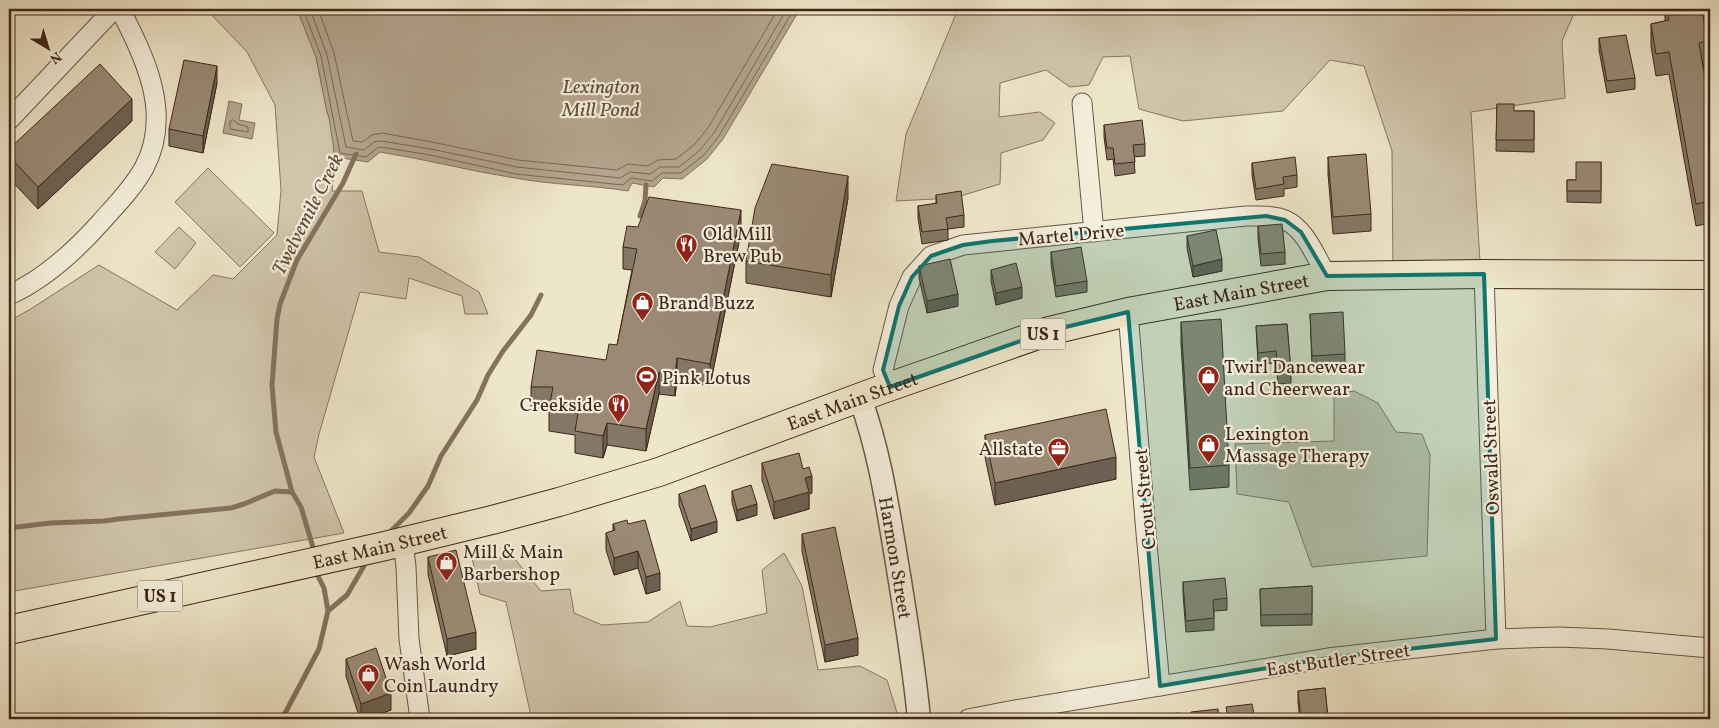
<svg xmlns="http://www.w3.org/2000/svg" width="1719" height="728" viewBox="0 0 1719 728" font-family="Vollkorn,serif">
<rect width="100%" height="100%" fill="#eee6c9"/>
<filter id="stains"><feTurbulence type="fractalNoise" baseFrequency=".004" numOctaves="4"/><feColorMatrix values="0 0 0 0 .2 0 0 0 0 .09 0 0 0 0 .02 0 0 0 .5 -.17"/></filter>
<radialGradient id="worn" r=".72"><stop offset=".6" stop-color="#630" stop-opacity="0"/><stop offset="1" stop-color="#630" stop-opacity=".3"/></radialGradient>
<!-- green -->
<g fill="#d0c5ab" stroke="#887663">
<path d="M206 9H297L316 57 327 112C337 135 334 167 332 191H362L379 252 419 257 479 292 488 314H465L462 296 409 278 406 299 360 292 319 434 314 457 344 533 9 592V321L29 310 99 265 177 310 213 275 233 279 277 235 281 190 275 105 247 52Z"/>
<polygon points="958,9 1576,9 1562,41 1565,98 1471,112 1480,261 1393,277 1392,151 1364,66 1330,60 1283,111 1183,121 1139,109 1130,56 1103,57 1089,85 1070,87 1046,70 1000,83 999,117 1040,112 1055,123 1043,140 1001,153 1000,184 954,198 896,201 906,134"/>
<polygon points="208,168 274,233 240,267 175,202"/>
<polygon points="179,227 196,243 175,269 155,252"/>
<polygon points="1354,391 1378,403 1396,432 1422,434 1430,455 1427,556 1312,567 1289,502 1237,494 1235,444 1334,441 1334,394"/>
<polygon points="784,553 802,586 818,670 860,666 887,680 899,719 519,719 531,716 506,602 480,594 472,558 514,558 541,591 570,589 574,613 602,625 648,622 680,601 687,626 710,627 767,613 762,570"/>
</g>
<!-- water -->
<g fill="#b3a58e" stroke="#857260">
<path d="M297 9H800L723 139 707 159 682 179 663 178 654 187 632 183 628 191C591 185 552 185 515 178 469 171 425 159 380 152L368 162 335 157 329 118 327 112 316 57Z"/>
<polygon points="229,101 242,104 239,120 255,123 252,139 223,133"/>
</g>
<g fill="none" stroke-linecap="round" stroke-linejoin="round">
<!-- shore -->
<g stroke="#7a6654" stroke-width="1">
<polyline points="303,9 321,56 340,153 366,157 377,148 381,147 430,155 516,174 623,185 631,178 652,181 662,173 681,173 704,155 719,136 794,9"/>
<polyline points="310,9 327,55 346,147 364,150 374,142 381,141 431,149 517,167 620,178 630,172 650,174 660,167 679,167 699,151 714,133 787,9"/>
<polyline points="318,9 334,53 353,141 362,142 372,135 382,133 432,142 518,160 617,170 628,164 648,166 658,160 676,159 694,145 708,128 778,9"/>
<polygon points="233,120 238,124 248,127 248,132 230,129 230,122"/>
</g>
<!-- stream -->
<g stroke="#857260" stroke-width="5">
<polyline points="640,216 645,201 646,185"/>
<polyline points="9,528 50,523 104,521 118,519 231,508 244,504 275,491 292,492"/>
<polyline points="387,535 409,513 428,486 441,456 477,400 488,375 503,351 531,315 541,295"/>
<polyline points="315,554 301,507 292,492 276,432 272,385 277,319 280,304 297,260 343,183 356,154"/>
<polyline points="328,611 347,595 368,559"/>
<polyline points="282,719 319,649 328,611 324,588 317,574 317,570"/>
</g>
<defs>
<g id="minor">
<polyline points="1082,103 1094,232"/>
<polyline points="9,120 114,9"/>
<polyline points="1484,274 1496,639"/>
<path d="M9 295C45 279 75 251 101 222 116 205 133 188 144 168 173 114 145 58 120 9"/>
<polyline points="1128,312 1146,533 1160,686"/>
<path d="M890 387 883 370 899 306 912 277 931 256 963 245 1246 216C1258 216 1273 215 1285 220 1306 229 1316 258 1327 276"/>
<polyline points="403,541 406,567 409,639 420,719"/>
<polyline points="968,719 1009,711 1328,658 1496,639 1559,637 1608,639 1710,648"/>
</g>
<g id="tertiary">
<path id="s1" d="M860 398C879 450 887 503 896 557 905 611 914 665 919 719"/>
</g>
<g id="primary">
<path id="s2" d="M9 630 385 546 492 520 559 502 659 472 880 390 1049 331 1128 312 1327 276 1484 274 1710 275"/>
</g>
</defs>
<!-- minor casing -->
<use href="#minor" stroke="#6c5646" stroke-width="21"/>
<!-- tertiary casing -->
<use href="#tertiary" stroke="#6c5646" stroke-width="25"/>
<!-- primary casing -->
<use href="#primary" stroke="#40261b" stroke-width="30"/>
<!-- minor -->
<use href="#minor" stroke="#f4efdc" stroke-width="19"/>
<!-- tertiary -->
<use href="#tertiary" stroke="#f4efdc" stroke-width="22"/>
<!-- primary -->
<use href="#primary" stroke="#eee6c9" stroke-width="28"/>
</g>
<!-- wall -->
<g fill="#847765" stroke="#40261b">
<polygon points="1665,9 1702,9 1707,41 1707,63 1703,64 1710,108 1710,223 1696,226 1669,74 1656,76 1651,46 1651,24 1665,21"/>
<polygon points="1599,38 1635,78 1635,89 1607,93 1599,50"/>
<polygon points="217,83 203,153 169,146 169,129"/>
<polygon points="1497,104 1514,111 1534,111 1534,152 1496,151"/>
<polygon points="132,121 38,209 9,178 9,149"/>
<polygon points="1104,125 1145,144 1145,156 1134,157 1135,173 1115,176 1113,159 1107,160 1104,137"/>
<polygon points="1328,157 1371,214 1371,231 1333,234 1328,174"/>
<polygon points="1601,162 1601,203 1567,202 1567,180 1576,180"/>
<polygon points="1252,163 1297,175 1297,187 1284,189 1284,196 1256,200 1252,175"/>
<polygon points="936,195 964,215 964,227 948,229 948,240 922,244 918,218 918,206 936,204"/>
<polygon points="848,198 831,297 746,283 746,261"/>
<polygon points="1258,226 1285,252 1285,264 1261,266 1258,238"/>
<polygon points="638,227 741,232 710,386 677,380 675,396 659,394 646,451 607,445 603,458 575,453 575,435 549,431 549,409 531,409 531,387 606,360 617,345 632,270 623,269 623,247"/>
<polygon points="1187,236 1222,271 1193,277 1187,248"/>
<polygon points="1051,252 1087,281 1087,292 1056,297 1051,264"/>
<polygon points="919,266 958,306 927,313 919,278"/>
<polygon points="991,270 1022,298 996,305 991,281"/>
<polygon points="1310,314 1345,354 1345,366 1312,367"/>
<polygon points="1181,322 1229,465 1229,487 1190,490 1181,344"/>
<polygon points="1287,324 1291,371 1291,383 1278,384 1276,363 1258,364 1256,326"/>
<polygon points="985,435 1116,479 995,505 985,457"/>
<polygon points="762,463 812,493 809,494 809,509 774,519 762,480"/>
<polygon points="732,491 757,515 737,521 732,502"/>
<polygon points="679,494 717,532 691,541 679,505"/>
<polygon points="613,524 628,524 660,590 646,594 638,568 614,575 606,550 606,533 613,531"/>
<polygon points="802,534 858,655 825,662 802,551"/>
<polygon points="428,557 476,649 447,656 428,574"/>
<polygon points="1183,582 1227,598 1227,610 1214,611 1214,630 1186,632 1183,594"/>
<polygon points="1312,586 1312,625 1261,626 1260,589"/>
<polygon points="346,659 391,710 365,719 360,719 346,676"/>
<polygon points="1325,688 1328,719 1300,719 1298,702 1298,691"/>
</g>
<!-- shaded-wall -->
<g fill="#6c6152" stroke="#40261b">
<polygon points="217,66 217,83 203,153 203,136"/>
<polygon points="132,99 132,121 38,209 38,187"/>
<polygon points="848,176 848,198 831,297 831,275"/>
<polygon points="741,210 741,232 710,386 710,364"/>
<polygon points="1222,259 1222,271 1193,277 1193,266"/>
<polygon points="1022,287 1022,298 996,305 996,293"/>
<polygon points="958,294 958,306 927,313 927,301"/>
<polygon points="677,358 677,380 675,396 675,374"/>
<polygon points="659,372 659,394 646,451 646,429"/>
<polygon points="607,423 607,445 603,458 603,436"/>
<polygon points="1116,457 1116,479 995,505 995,483"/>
<polygon points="812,476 812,493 809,494 809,509 774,519 774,502 805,478"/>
<polygon points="757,504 757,515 737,521 737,510"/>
<polygon points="717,521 717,532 691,541 691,529"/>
<polygon points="638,551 638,568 614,575 614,558"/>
<polygon points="660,573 660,590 646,594 646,577"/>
<polygon points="476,632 476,649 447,656 447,639"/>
<polygon points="858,638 858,655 825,662 825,645"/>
<polygon points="391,693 391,710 365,719 361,719 361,704"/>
</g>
<!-- building -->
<g fill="#9a8a75" stroke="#40261b">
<polygon points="1667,9 1702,9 1707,41 1699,43 1710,108 1710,201 1696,204 1669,52 1656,54 1651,24 1669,20"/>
<polygon points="1626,35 1635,78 1607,81 1599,38"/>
<polygon points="184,60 217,66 203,136 169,129"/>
<polygon points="100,64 132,99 38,187 9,156 9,149"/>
<polygon points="1497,104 1514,104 1514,111 1534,111 1534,140 1496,140"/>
<polygon points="1142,120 1145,144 1133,145 1135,162 1115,164 1113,148 1107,148 1104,125"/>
<polygon points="1366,154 1371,214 1333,217 1328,157"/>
<polygon points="1295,157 1297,175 1283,177 1284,184 1256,189 1252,163"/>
<polygon points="1576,162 1601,162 1601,191 1567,191 1567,180 1576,180"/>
<polygon points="772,164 848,176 831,275 746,261 755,208"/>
<polygon points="961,191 964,215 946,218 948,229 922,232 918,206 937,203 936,195"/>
<polygon points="649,197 741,210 710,364 677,358 675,374 659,372 646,429 607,423 603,436 575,431 578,413 549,409 553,387 531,387 537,350 606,360 609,344 617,345 637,249 623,247 627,226 638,227"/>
<polygon points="1282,224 1285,252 1261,254 1258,226"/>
<polygon points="1216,230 1222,259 1193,266 1187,236"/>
<polygon points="1081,247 1087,281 1056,286 1051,252"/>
<polygon points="950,259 958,294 927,301 919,266"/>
<polygon points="1016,263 1022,287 996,293 991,270"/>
<polygon points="1343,312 1345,354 1312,356 1310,314"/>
<polygon points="1221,319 1229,465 1190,468 1181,322"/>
<polygon points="1287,324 1291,371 1278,372 1276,351 1258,353 1256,326"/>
<polygon points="1106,409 1116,457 995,483 985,435"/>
<polygon points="799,453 803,469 809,467 812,476 805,478 809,492 774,502 762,463"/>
<polygon points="705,485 717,521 691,529 679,494"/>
<polygon points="751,485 757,504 737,510 732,491"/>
<polygon points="627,520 628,524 645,520 660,573 646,577 638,551 614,558 606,533 615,530 613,524"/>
<polygon points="835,527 858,638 825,645 802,534"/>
<polygon points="456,550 476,632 447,639 428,557"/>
<polygon points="1225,578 1227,598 1213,600 1214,618 1186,621 1183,582"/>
<polygon points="1312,586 1312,614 1261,615 1260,589"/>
<polygon points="376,648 391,693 361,704 346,659"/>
<polygon points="1325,688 1328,718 1314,719 1301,719 1298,691"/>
<polygon points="1252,704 1255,719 1228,719 1226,707"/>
<polygon points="1218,709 1219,719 1192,719 1191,712"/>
<polygon points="1178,713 1179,719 1152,719 1152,717"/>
</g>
<!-- marked area -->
<path fill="#0f766e" fill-opacity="0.2" stroke="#0f766e" stroke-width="4" stroke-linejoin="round" d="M1266 216 1285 220 1301 232 1327 276 1484 274 1496 639 1328 658 1160 686 1128 312 1049 331 890 387 883 370 899 306 912 277 931 256 963 245 992 241Z"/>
<!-- icons -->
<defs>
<symbol id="restaurant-pin" viewBox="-11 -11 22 30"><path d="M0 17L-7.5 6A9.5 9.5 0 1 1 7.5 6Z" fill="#8f2418" stroke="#f4efdc"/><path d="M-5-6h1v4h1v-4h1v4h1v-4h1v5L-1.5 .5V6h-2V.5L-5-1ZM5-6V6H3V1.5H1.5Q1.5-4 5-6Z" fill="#fff"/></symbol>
<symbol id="shop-pin" viewBox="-11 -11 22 30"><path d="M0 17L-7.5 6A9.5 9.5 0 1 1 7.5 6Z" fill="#8f2418" stroke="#f4efdc"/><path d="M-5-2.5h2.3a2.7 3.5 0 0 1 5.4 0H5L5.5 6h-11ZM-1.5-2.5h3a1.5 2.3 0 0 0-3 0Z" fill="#fff"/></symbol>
<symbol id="stadium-pin" viewBox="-11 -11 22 30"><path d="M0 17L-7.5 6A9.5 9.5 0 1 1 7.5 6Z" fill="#8f2418" stroke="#f4efdc"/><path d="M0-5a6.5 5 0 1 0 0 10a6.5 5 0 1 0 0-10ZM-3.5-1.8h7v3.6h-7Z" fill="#fff"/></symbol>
<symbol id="office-pin" viewBox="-11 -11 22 30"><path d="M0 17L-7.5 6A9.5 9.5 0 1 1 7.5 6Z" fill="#8f2418" stroke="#f4efdc"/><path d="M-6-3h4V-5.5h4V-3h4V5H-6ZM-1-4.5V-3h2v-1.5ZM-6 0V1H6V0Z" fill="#fff"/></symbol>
</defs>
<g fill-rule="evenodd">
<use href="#restaurant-pin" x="674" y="232" width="25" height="34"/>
<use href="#shop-pin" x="630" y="290" width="25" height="34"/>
<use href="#stadium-pin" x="634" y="364" width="25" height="34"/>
<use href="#shop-pin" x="1196" y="364" width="25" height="34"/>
<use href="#restaurant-pin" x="606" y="392" width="25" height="34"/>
<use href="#shop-pin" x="1196" y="432" width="25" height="34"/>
<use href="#office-pin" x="1046" y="436" width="25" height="34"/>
<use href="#shop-pin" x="434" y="550" width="25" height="34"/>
<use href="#shop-pin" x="356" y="662" width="25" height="34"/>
</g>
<g text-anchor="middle" stroke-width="4.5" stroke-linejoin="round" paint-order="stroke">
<!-- shield labels -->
<g fill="#f4efdc" stroke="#766255" stroke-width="1">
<rect x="1020.5" y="318.5" width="45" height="31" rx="4"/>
<rect x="137.5" y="580.5" width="45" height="31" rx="4"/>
</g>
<g font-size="18" font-weight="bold" fill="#40261b">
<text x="1043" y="340">US 1</text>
<text x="160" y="602">US 1</text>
</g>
<!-- poi labels -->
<g font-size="19" fill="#40261b" stroke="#f4efdc" text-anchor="start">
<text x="703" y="240">Old Mill<tspan x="703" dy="22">Brew Pub</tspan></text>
<text x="658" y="309">Brand Buzz</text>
<text x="1224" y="373">Twirl Dancewear<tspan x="1224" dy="22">and Cheerwear</tspan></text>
<text x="662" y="384">Pink Lotus</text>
<text x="602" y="411" text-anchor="end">Creekside</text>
<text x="1225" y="440">Lexington<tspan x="1225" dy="22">Massage Therapy</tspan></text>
<text x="1043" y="455" text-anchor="end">Allstate</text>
<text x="463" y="558">Mill &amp; Main<tspan x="463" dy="22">Barbershop</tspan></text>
<text x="384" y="670">Wash World<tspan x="384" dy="22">Coin Laundry</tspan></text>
</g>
<!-- street labels -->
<g font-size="19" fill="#40261b" stroke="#f4efdc">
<text transform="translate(1071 234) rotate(-5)" y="7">Martel Drive</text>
<text dy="7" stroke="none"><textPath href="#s2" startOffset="1280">East Main Street</textPath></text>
<text dy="7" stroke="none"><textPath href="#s2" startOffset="875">East Main Street</textPath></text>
<text transform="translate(1490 457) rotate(-92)" y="7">Oswald Street</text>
<text transform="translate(1144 499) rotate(-95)" y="7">Crout Street</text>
<text dy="7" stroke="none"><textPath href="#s2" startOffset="380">East Main Street</textPath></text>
<text dy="7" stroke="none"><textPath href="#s1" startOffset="164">Harmon Street</textPath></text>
<text transform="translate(1338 659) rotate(-8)" y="7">East Butler Street</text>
</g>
<!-- water labels -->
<g font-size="20" font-style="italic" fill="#624c3e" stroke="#f4efdc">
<text x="601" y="93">Lexington<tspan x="601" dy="23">Mill Pond</tspan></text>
<text transform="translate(307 214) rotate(-63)" y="7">Twelvemile Creek</text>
</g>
</g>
<!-- margin -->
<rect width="1719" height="728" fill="none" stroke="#eee6c9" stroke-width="30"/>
<rect x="10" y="10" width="1699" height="708" fill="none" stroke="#40261b" stroke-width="2.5"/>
<rect x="15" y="15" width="1689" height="698" fill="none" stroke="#40261b"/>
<!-- north arrow -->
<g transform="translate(48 48) rotate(142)" stroke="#f4efdc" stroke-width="4" paint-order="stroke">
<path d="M0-4L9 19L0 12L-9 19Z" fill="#40261b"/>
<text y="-8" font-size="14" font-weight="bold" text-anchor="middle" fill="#40261b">N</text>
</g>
<rect width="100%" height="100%" filter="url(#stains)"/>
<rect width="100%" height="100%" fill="url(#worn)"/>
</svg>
